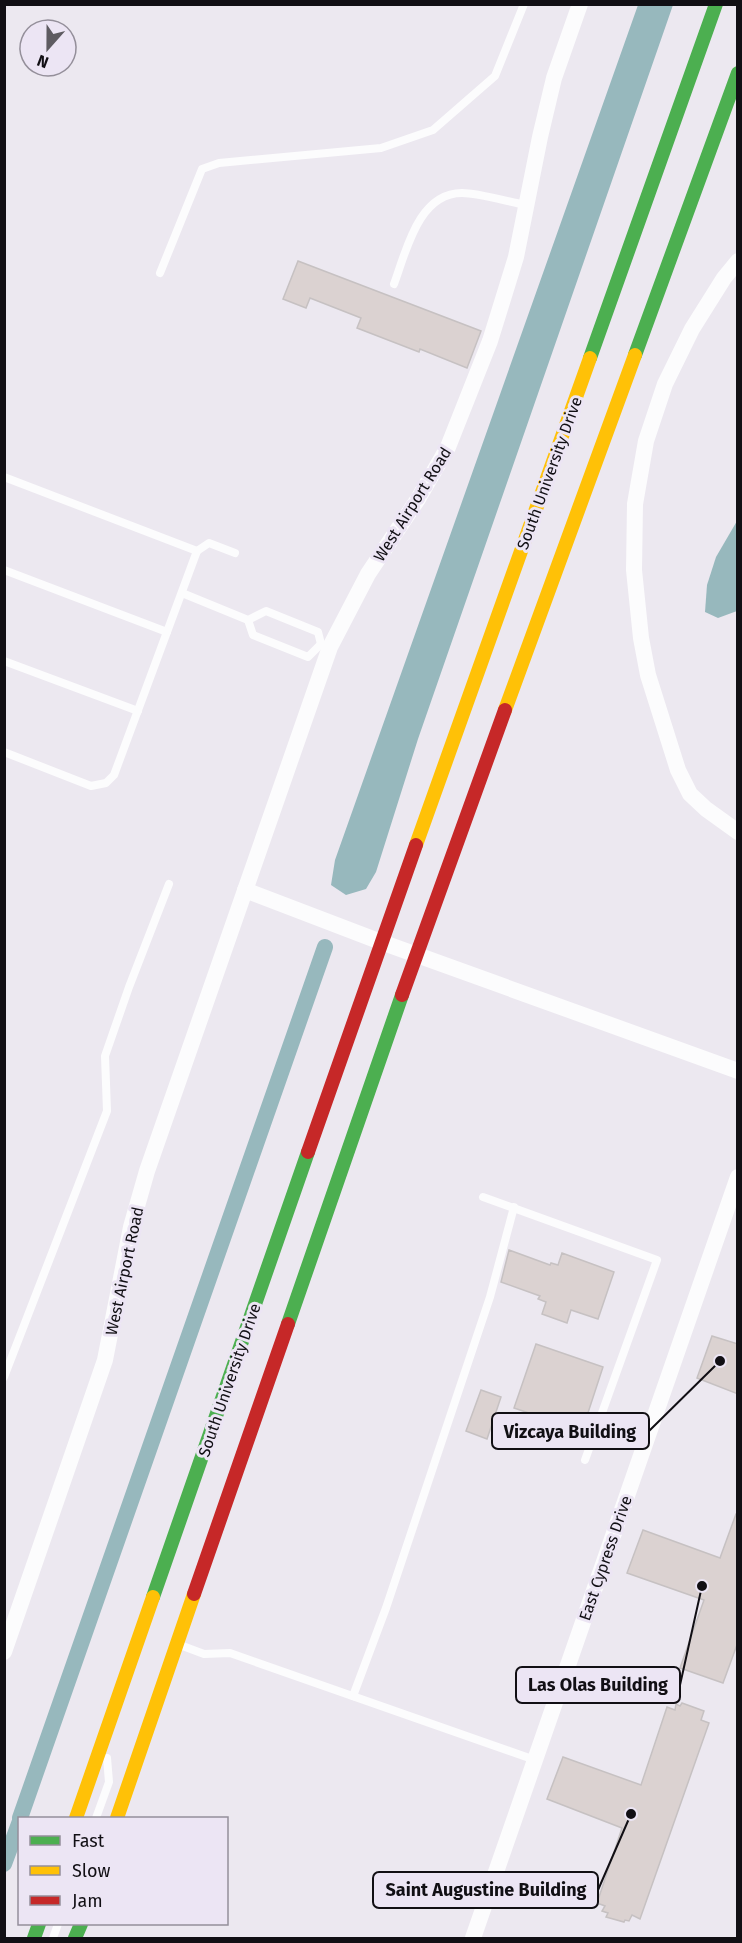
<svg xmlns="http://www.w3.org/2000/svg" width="742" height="1943" viewBox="0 0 742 1943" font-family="'Fira Sans',sans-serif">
<rect width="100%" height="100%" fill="#ece8f0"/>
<!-- water -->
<g fill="#97b8bd">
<polygon points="638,5 673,5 418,739 376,872 366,889 346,895 331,885 335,860"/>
<polygon points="737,521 737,611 718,618 705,612 707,585 716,557"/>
</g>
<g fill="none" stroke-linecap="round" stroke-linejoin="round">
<!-- canal -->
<g stroke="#97b8bd" stroke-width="16">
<polyline points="20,1818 325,947"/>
<polyline points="4,1864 20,1821"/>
</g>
</g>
<!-- building -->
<g fill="#dbd2d1" stroke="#c6c1c2" stroke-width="1.5">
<polygon points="298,261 481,331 467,368 420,349 419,352 357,328 361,318 310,298 306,308 283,299"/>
<polygon points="509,1250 550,1265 551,1263 558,1265 562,1253 614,1272 598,1319 571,1310 567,1323 542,1314 546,1302 538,1299 540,1296 501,1282"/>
<polygon points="712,1336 738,1344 738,1394 697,1378"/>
<polygon points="536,1344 603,1367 582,1431 514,1408"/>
<polygon points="481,1390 501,1397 487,1439 466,1431"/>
<polygon points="736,1514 738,1514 738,1642 723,1683 680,1668 704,1600 627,1573 643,1530 720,1558"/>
<polygon points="682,1703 704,1711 701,1720 709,1723 640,1919 632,1915 629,1921 625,1920 624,1922 606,1917 608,1913 602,1911 605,1906 597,1903 622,1828 547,1799 563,1757 641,1785 667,1707 675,1710 676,1704 680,1706"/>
</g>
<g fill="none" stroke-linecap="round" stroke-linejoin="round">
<!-- lane -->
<g stroke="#fcfcfd" stroke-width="8">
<polyline points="160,273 202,169 219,163 381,148 433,130 495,76 524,4"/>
<path d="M394 284C406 252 418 193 462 193 479 193 509 202 527 205"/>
<polyline points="4,477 197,551 114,775 106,783 91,786 4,752"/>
<polyline points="197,551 209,543 235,553"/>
<polyline points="4,570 167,632"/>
<polyline points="182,593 248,620 266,611 318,632 321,644"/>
<polyline points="248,620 253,635 308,657 321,644"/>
<polyline points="4,661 138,711"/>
<polyline points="483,1197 657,1260 585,1460"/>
<polyline points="4,1377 107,1111 105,1056 129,987 169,884"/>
<polyline points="180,1645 204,1654 230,1653 535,1760"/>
<polyline points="353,1696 386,1608 490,1297 514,1207"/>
<polyline points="96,1818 109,1782 107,1758"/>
<polyline points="53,1938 58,1924"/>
</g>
<!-- street -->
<g stroke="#fcfcfd" stroke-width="16">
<polyline points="738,261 724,278 692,329 665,384 646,441 635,504 634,570 641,638 648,675 678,770 690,794 706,809 738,832"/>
<polyline points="245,890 381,942 738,1071"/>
<polyline points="4,1652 105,1360 131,1227 147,1171 330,647 368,574 418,499 448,447 490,341 516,257 540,137 554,78 580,4"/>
<polyline points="473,1938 738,1177"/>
</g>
<!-- fast -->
<g stroke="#4caf50" stroke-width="14">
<polyline points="635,355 738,73"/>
<polyline points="590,358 716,4"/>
<polyline points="288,1324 402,995"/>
<polyline points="153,1597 308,1152"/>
<polyline points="34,1938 39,1924"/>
<polyline points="75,1938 81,1924"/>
</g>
<!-- slow -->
<g stroke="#ffc107" stroke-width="14">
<polyline points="505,710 635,355"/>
<polyline points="416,845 590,358"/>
<polyline points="76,1818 153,1597"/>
<polyline points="117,1818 194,1594"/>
</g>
<!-- jam -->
<g stroke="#c62828" stroke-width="14">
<polyline points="402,995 505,710"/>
<polyline points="308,1152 416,845"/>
<polyline points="194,1594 288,1324"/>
</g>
</g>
<g text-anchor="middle" stroke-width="6" stroke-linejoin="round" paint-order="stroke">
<!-- street labels -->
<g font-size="16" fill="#110f14" stroke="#ece5f4">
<text transform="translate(549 473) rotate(-70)" y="6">South University Drive</text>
<text transform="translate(412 504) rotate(-58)" y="6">West Airport Road</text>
<text transform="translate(124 1271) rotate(-78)" y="6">West Airport Road</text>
<text transform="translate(229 1380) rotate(-71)" y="6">South University Drive</text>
<text transform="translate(605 1558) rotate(-71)" y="6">East Cypress Drive</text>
</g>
</g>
<!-- callouts -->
<path fill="none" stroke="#110f14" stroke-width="2" d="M720 1361L649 1431M702 1586L680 1685M631 1814L598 1890"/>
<g fill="#110f14" stroke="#ece5f4" stroke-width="2">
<circle cx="720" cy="1361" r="6"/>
<circle cx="702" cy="1586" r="6"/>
<circle cx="631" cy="1814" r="6"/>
</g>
<g fill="#ece5f4" stroke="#110f14" stroke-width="2">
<rect x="492" y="1413" width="157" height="36" rx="6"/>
<rect x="516" y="1667" width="164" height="36" rx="6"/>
<rect x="373" y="1872" width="225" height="36" rx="6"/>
</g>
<g font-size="18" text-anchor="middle" font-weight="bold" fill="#110f14">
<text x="570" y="1438">Vizcaya Building</text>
<text x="598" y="1691">Las Olas Building</text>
<text x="486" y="1896">Saint Augustine Building</text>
</g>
<!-- border -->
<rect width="742" height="1943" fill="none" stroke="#110f14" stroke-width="12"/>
<!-- legend -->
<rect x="18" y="1817" width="210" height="108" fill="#ece5f4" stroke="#948f9a" stroke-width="1.5"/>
<rect x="30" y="1836" width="30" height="9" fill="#4caf50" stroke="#948f9a" stroke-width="1.5"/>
<text x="72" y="1847" font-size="18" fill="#110f14">Fast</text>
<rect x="30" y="1866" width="30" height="9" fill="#ffc107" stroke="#948f9a" stroke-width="1.5"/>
<text x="72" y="1877" font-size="18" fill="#110f14">Slow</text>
<rect x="30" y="1896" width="30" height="9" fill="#c62828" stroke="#948f9a" stroke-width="1.5"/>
<text x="72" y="1907" font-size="18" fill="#110f14">Jam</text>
<!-- north arrow -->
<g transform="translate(48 48) rotate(201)"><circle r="28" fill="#ece5f4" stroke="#948f9a" stroke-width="1.5"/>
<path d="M0-4.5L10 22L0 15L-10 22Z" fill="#5e5b61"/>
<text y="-9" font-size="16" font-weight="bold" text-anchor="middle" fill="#110f14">N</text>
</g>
</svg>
